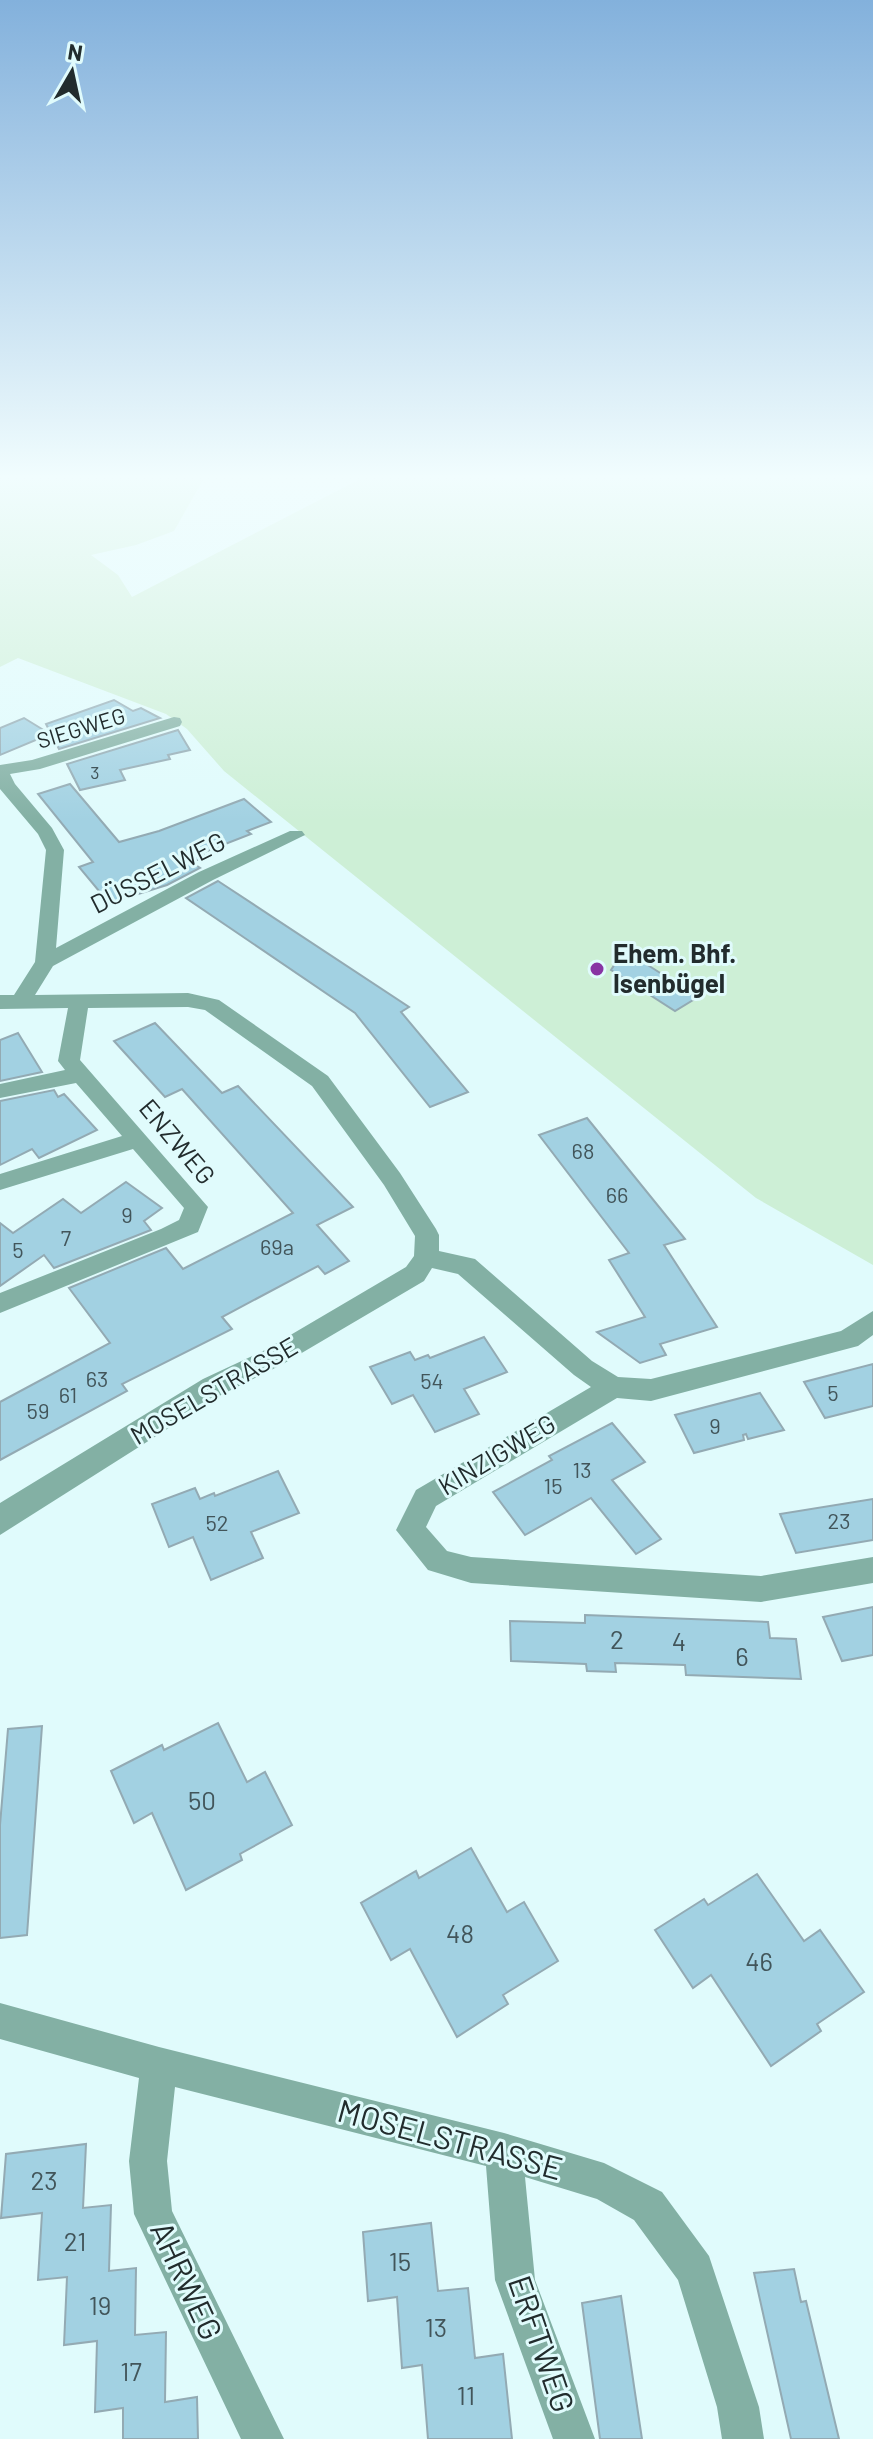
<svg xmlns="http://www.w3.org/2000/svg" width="873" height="2439" viewBox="0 0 873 2439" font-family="Barlow,sans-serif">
<rect width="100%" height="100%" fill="#e0fbfc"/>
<!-- green -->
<polygon fill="#cdefd6" points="0,480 203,480 174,531 136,545 91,555 118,575 132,597 358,480 873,480 873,1265 756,1198 224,771 187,729 166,714 18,658 0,667"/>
<!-- building -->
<g fill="#a2d1e2" stroke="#93aab3" stroke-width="2">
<polygon points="114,700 133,711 141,708 160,718 59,749 46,724"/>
<polygon points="24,718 50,734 0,755 0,728"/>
<polygon points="178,730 190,750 168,755 170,759 120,770 125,780 80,790 67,764"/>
<polygon points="70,784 119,842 159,831 244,799 271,822 247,831 251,834 202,853 206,857 191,862 200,868 167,885 109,903 79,867 93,862 38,794"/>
<polygon points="218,881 409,1007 401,1012 468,1092 430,1107 355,1013 186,898"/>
<polygon points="624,950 698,997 675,1011 611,970"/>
<polygon points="155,1023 222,1093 238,1086 353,1207 317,1225 349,1261 325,1274 318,1266 222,1317 232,1329 122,1384 127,1391 0,1460 0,1402 110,1343 69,1288 166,1248 183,1269 293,1213 182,1089 165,1097 114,1041"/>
<polygon points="18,1033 42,1072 0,1081 0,1040"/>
<polygon points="54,1090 58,1097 64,1094 97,1130 39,1158 32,1149 0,1165 0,1101"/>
<polygon points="587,1118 685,1239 664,1245 717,1327 660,1344 666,1355 640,1363 597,1332 645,1317 609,1260 629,1253 539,1135"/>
<polygon points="126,1182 162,1208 144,1221 151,1230 54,1268 44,1255 0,1286 0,1223 13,1233 63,1199 81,1213"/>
<polygon points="484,1337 507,1372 464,1389 479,1414 435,1432 413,1395 392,1404 370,1367 410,1352 415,1360 428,1355 430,1358"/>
<polygon points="873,1364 873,1406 825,1418 804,1382"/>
<polygon points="760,1393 784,1430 748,1439 746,1434 743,1435 744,1440 694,1453 675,1415"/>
<polygon points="612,1423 645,1462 612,1480 661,1539 636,1554 591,1498 525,1535 493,1492 552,1460 549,1456"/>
<polygon points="278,1471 299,1513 251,1532 263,1558 211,1580 193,1537 169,1547 152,1504 195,1488 200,1499 214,1493 215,1496"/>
<polygon points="873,1499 873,1540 796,1553 780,1514"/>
<polygon points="873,1607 873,1655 842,1661 823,1617"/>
<polygon points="585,1615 768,1622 770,1638 796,1639 801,1679 686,1675 685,1665 615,1663 616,1672 587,1671 586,1664 511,1661 510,1621 585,1623"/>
<polygon points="218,1723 247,1782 265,1772 292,1825 240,1854 242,1860 186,1890 152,1813 134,1823 111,1771 162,1745 164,1750"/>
<polygon points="42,1726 27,1935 0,1938 0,1825 8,1729"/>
<polygon points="471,1848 507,1912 524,1902 558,1961 503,1995 508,2004 457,2037 410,1949 391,1960 361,1903 416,1871 419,1878"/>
<polygon points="757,1874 804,1941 820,1930 864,1992 817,2024 821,2031 771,2066 711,1975 693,1988 655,1930 704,1899 708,1905"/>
<polygon points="86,2144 83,2208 111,2205 109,2271 136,2268 135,2335 166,2332 165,2402 197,2397 198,2439 123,2439 123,2408 95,2412 97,2341 64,2345 67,2277 38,2280 42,2213 1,2218 6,2154"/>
<polygon points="431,2223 438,2291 468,2288 475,2358 503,2354 512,2439 428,2439 422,2365 402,2368 397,2297 368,2301 363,2232"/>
<polygon points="794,2269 801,2302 806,2301 839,2439 791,2439 754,2273"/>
<polygon points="621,2296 634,2386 642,2439 600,2439 582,2303"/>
</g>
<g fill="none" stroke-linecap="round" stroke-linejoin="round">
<!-- minor -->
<g fill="#83b0a4" fill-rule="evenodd">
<polygon points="174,717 180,718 182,722 180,726 40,769 10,774 15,784 52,828 64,850 56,948 199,872 290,831 302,831 305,835 213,880 53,966 35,995 188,993 219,1000 328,1076 400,1173 436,1229 439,1235 439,1251 475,1259 592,1361 618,1377 651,1379 841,1331 873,1311 873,1335 858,1346 651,1401 617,1398 436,1506 426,1527 447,1551 471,1557 761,1576 873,1557 873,1583 761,1602 471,1583 428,1570 396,1530 416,1490 591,1387 574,1375 458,1274 432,1268 424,1281 283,1364 221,1395 0,1535 0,1503 203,1379 265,1350 406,1267 414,1256 415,1236 384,1185 312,1086 205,1010 188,1007 88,1008 80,1060 208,1207 198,1232 0,1313 0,1293 161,1229 179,1220 184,1208 133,1149 0,1190 0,1174 122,1136 76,1083 0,1098 0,1084 65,1070 58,1061 68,1008 0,1009 0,995 14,995 35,962 46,850 38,834 0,789 0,765 32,760"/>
<polygon points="0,2003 159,2047 504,2133 604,2163 662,2192 709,2256 759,2407 764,2439 722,2439 717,2407 678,2280 634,2220 597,2199 525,2177 535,2280 595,2439 553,2439 495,2280 486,2166 175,2087 167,2161 172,2211 284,2439 241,2439 134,2214 129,2161 139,2078 0,2039"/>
</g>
</g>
<!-- sky -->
<linearGradient id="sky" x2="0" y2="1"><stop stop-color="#83b1dc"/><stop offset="0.58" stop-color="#f1fdfe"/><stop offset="1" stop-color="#f1fdfe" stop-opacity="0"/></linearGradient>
<rect width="873" height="822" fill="url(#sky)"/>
<!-- markers -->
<circle fill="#8834a3" stroke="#e0fbfc" stroke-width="3" cx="597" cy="969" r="8"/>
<g text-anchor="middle" stroke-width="6" stroke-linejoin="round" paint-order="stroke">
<!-- far-number labels -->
<g font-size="18" fill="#42555a">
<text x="95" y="779">3</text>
</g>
<!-- far-street labels -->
<g font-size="22" fill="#222c2d" stroke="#e0fbfc">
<text transform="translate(81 728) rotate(-17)" y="8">SIEGWEG</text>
</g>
<!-- number labels -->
<g font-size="22" fill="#42555a">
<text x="583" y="1159">68</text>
<text x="617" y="1203">66</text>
<text x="127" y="1223">9</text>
<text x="66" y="1246">7</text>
<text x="277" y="1255">69a</text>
<text x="18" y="1258">5</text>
<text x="97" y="1387">63</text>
<text x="432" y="1389">54</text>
<text x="833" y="1401">5</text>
<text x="68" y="1403">61</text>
<text x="38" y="1419">59</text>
<text x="715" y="1434">9</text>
<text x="582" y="1478">13</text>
<text x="553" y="1494">15</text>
<text x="839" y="1529">23</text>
<text x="217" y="1531">52</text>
</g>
<!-- street labels -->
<g font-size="26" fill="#222c2d" stroke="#e0fbfc">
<text transform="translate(158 873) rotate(-27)" y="9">DÜSSELWEG</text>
<text transform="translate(177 1142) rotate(50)" y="9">ENZWEG</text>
<text transform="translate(214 1391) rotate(-30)" y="9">MOSELSTRASSE</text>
<text transform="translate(497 1455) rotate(-31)" y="9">KINZIGWEG</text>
</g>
<!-- poi labels -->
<g font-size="26" font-weight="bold" fill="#222c2d" stroke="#e0fbfc" text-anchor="start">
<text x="613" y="963">Ehem. Bhf.<tspan x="613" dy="30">Isenbügel</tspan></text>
</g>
<!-- near-number labels -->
<g font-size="26" fill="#42555a">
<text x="617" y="1649">2</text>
<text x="679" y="1651">4</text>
<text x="742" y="1666">6</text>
<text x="202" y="1810">50</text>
<text x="460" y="1943">48</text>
<text x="759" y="1971">46</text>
<text x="44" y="2190">23</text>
<text x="75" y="2251">21</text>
<text x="400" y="2271">15</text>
<text x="100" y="2315">19</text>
<text x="436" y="2337">13</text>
<text x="131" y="2381">17</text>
<text x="466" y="2405">11</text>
</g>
<!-- near-street labels -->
<g font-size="32" fill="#222c2d" stroke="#e0fbfc">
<text transform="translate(450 2140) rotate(15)" y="11">MOSELSTRASSE</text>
<text transform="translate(186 2281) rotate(65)" y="11">AHRWEG</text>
<text transform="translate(541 2344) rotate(71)" y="11">ERFTWEG</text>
</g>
</g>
<!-- north arrow -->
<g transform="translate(72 72) rotate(9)" stroke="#e0fbfc" stroke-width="6" paint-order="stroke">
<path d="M0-6L14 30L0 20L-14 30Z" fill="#222c2d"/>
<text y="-12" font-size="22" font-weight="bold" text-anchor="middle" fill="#222c2d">N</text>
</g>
</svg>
